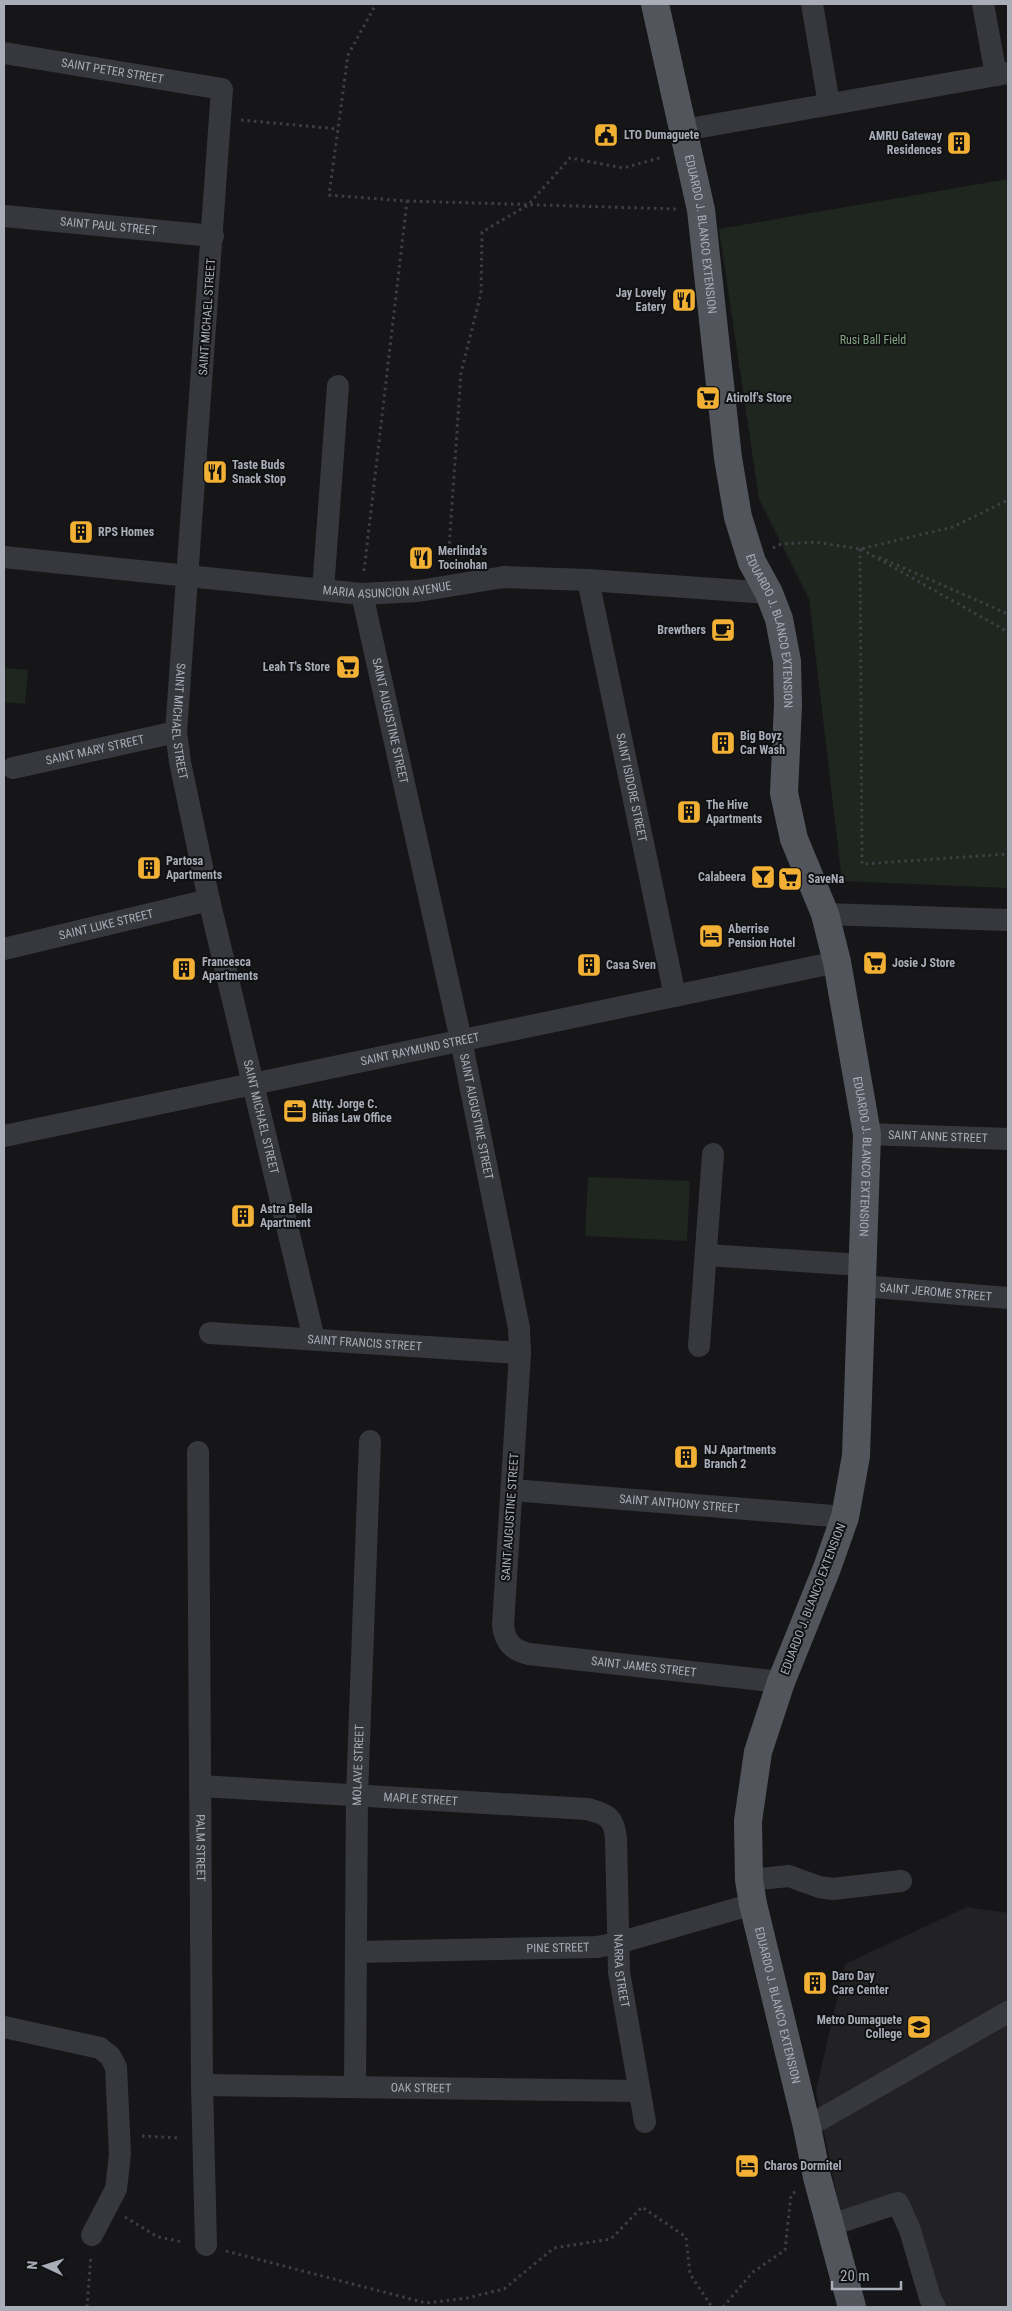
<svg xmlns="http://www.w3.org/2000/svg" width="1012" height="2311" viewBox="0 0 1012 2311" font-family="'Roboto Condensed',sans-serif">
<rect width="100%" height="100%" fill="#161618"/>
<!-- built -->
<polygon fill="#222225" points="967,1907 1008,1913 1008,2307 946,2307 941,2305 896,2196 840,2212 816,2091 845,1964"/>
<!-- green -->
<g fill="#1e261f">
<polygon points="1008,179 1008,888 842,881 809,599 759,499 719,229"/>
<polygon points="4,668 28,670 25,704 4,702"/>
<polygon points="588,1177 690,1181 687,1241 585,1236"/>
</g>
<g fill="none" stroke-linecap="round" stroke-linejoin="round">
<!-- path -->
<g stroke="#3d3f44" stroke-width="3" stroke-dasharray="2.5 4" stroke-linecap="butt">
<polyline points="241,120 338,129"/>
<polyline points="407,201 676,209"/>
<polyline points="773,548 781,544 816,542 860,549 953,527 1008,500"/>
<polyline points="860,549 862,864 1008,854"/>
<polyline points="861,549 1008,632"/>
<polyline points="879,557 1008,614"/>
<polyline points="448,563 461,373 481,293 482,232 528,205 570,158 623,168 663,157"/>
<polyline points="364,571 407,201 329,195 348,55 376,4"/>
<polyline points="142,2136 181,2138"/>
<polyline points="125,2217 158,2237 183,2242"/>
<polyline points="226,2251 426,2303 467,2298 504,2289 554,2248 611,2239 642,2207 686,2237 690,2274 712,2307"/>
<polyline points="87,2307 91,2255"/>
<polyline points="723,2307 753,2272 785,2250 791,2195 796,2191"/>
</g>
<!-- minor -->
<g stroke="#37383d" stroke-width="22">
<polyline points="812,4 829,104"/>
<polyline points="983,4 996,75"/>
<path id="s1" d="M4 53 222 89 176 732 180 762 209 900 314 1339"/>
<polyline points="684,130 1008,73"/>
<path id="s2" d="M4 216 213 236"/>
<path id="s3" d="M4 557 362 594 418 591 504 577 588 580 769 593"/>
<path id="s4" d="M588 580 675 996"/>
<polyline points="323,590 338,386"/>
<path id="s5" d="M362 594 461 1040 519 1328 520 1353 503 1625C505 1642 512 1650 529 1654L781 1682"/>
<path id="s6" d="M13 768 176 732"/>
<polyline points="825,914 1008,920"/>
<path id="s7" d="M4 949 209 900"/>
<path id="s8" d="M867 1134 1008 1139"/>
<path id="s9" d="M4 1136 837 962"/>
<polyline points="706,1255 862,1265"/>
<path id="s10" d="M862 1286 1008 1298"/>
<path id="s11" d="M210 1333 520 1353"/>
<polyline points="699,1346 713,1154"/>
<path id="s12" d="M198 1452 202 2085 206 2245"/>
<path id="s13" d="M512 1490 845 1517"/>
<path id="s14" d="M200 1786 587 1809C607 1814 614 1817 616 1839L619 1972 645 2122"/>
<polyline points="749,1880 789,1876 819,1887 833,1889 901,1881"/>
<path id="s15" d="M357 1952 597 1947 618 1943 753 1904"/>
<polyline points="4,2027 100,2048 110,2056 116,2067 120,2154 116,2189 92,2235"/>
<path id="s16" d="M202 2085 639 2091"/>
<path id="s17" d="M355 2087 357 1795 370 1441"/>
<polyline points="807,2127 1008,2012"/>
<polyline points="831,2225 898,2203 910,2230 930,2298 935,2307"/>
</g>
<!-- major -->
<path stroke="#53555c" stroke-width="28" id="s18" d="M655 4 701 210 728 458 738 517 752 562 769 593 779 619 787 661 788 705 784 793 794 839 825 914 837 962 867 1134 856 1456 845 1517 827 1568 781 1682 758 1752 748 1821 749 1880 753 1904 807 2127 817 2177 852 2307"/>
</g>
<!-- icons -->
<defs>
<symbol id="civic-square" viewBox="-11 -11 22 22"><rect x="-9" y="-9" width="18" height="18" rx="4" fill="#f2b134" stroke="#111113"/><path d="M-.6-6.5H3V-4.5H.6V-3L4-1V1h2V6H-6V1h2V-1L-.6-3ZM-1.2 2.5V6h2.4V2.5Z" fill="#111"/></symbol>
<symbol id="building-square" viewBox="-11 -11 22 22"><rect x="-9" y="-9" width="18" height="18" rx="4" fill="#f2b134" stroke="#111113"/><path d="M-4-6H4V6H1V3H-1V6H-4ZM-2.5-4.3h1.7v1.8h-1.7ZM.8-4.3h1.7v1.8H.8ZM-2.5-1h1.7V.8h-1.7ZM.8-1h1.7V.8H.8Z" fill="#111"/></symbol>
<symbol id="restaurant-square" viewBox="-11 -11 22 22"><rect x="-9" y="-9" width="18" height="18" rx="4" fill="#f2b134" stroke="#111113"/><path d="M-5-6h1v4h1v-4h1v4h1v-4h1v5L-1.5 .5V6h-2V.5L-5-1ZM5-6V6H3V1.5H1.5Q1.5-4 5-6Z" fill="#111"/></symbol>
<symbol id="supermarket-square" viewBox="-11 -11 22 22"><rect x="-9" y="-9" width="18" height="18" rx="4" fill="#f2b134" stroke="#111113"/><path d="M-6-5.5h2.5l.6 2H6L4.5 2H-2.5L-4.4-4H-6ZM-1.5 3.2a1.3 1.3 0 1 0 .1 0ZM3 3.2a1.3 1.3 0 1 0 .1 0Z" fill="#111"/></symbol>
<symbol id="cafe-square" viewBox="-11 -11 22 22"><rect x="-9" y="-9" width="18" height="18" rx="4" fill="#f2b134" stroke="#111113"/><path d="M-5.5-4.5H6V0H3Q3 3.5 0 3.5H-2.5Q-5.5 3.5-5.5 0ZM3-3.2v2h1.7v-2ZM-6 4.5H4V6H-6Z" fill="#111"/></symbol>
<symbol id="bar-square" viewBox="-11 -11 22 22"><rect x="-9" y="-9" width="18" height="18" rx="4" fill="#f2b134" stroke="#111113"/><path d="M-6-5H6L.8 .8V4.5H3.5V6h-7V4.5H-.8V.8Z" fill="#111"/></symbol>
<symbol id="hotel-square" viewBox="-11 -11 22 22"><rect x="-9" y="-9" width="18" height="18" rx="4" fill="#f2b134" stroke="#111113"/><path d="M-6-4.5h1.5V1H6V5H4.5V3h-9V5H-6ZM-4 0a1.8 1.8 0 1 1 3.6 0ZM.5 0V-2.5h3Q6-2.5 6 0Z" fill="#111"/></symbol>
<symbol id="office-square" viewBox="-11 -11 22 22"><rect x="-9" y="-9" width="18" height="18" rx="4" fill="#f2b134" stroke="#111113"/><path d="M-6-3h4V-5.5h4V-3h4V5H-6ZM-1-4.5V-3h2v-1.5ZM-6 0V1H6V0Z" fill="#111"/></symbol>
<symbol id="university-square" viewBox="-11 -11 22 22"><rect x="-9" y="-9" width="18" height="18" rx="4" fill="#f2b134" stroke="#111113"/><path d="M0-5L7-2L0 1L-7-2ZM-4 1L0 2.5L4 1V4Q0 6-4 4Z" fill="#111"/></symbol>
</defs>
<g fill-rule="evenodd">
<use href="#civic-square" x="592" y="121" width="28" height="28"/>
<use href="#building-square" x="945" y="129" width="28" height="28"/>
<use href="#restaurant-square" x="670" y="286" width="28" height="28"/>
<use href="#supermarket-square" x="694" y="384" width="28" height="28"/>
<use href="#restaurant-square" x="201" y="458" width="28" height="28"/>
<use href="#building-square" x="67" y="518" width="28" height="28"/>
<use href="#restaurant-square" x="407" y="544" width="28" height="28"/>
<use href="#cafe-square" x="709" y="616" width="28" height="28"/>
<use href="#supermarket-square" x="334" y="653" width="28" height="28"/>
<use href="#building-square" x="709" y="729" width="28" height="28"/>
<use href="#building-square" x="675" y="798" width="28" height="28"/>
<use href="#building-square" x="135" y="854" width="28" height="28"/>
<use href="#bar-square" x="749" y="863" width="28" height="28"/>
<use href="#supermarket-square" x="776" y="865" width="28" height="28"/>
<use href="#hotel-square" x="697" y="922" width="28" height="28"/>
<use href="#supermarket-square" x="861" y="949" width="28" height="28"/>
<use href="#building-square" x="575" y="951" width="28" height="28"/>
<use href="#building-square" x="170" y="955" width="28" height="28"/>
<use href="#office-square" x="281" y="1097" width="28" height="28"/>
<use href="#building-square" x="229" y="1202" width="28" height="28"/>
<use href="#building-square" x="672" y="1443" width="28" height="28"/>
<use href="#building-square" x="801" y="1969" width="28" height="28"/>
<use href="#university-square" x="905" y="2013" width="28" height="28"/>
<use href="#hotel-square" x="733" y="2152" width="28" height="28"/>
</g>
<g text-anchor="middle" stroke-width="4" stroke-linejoin="round" paint-order="stroke">
<!-- street labels -->
<g font-size="12" fill="#a8adb8" stroke="#111113">
<text dy="4" stroke="none"><textPath href="#s1" startOffset="110">SAINT PETER STREET</textPath></text>
<text dy="4" stroke="none"><textPath href="#s2" startOffset="105">SAINT PAUL STREET</textPath></text>
<text dy="4" stroke="none"><textPath href="#s18" startOffset="235">EDUARDO J. BLANCO EXTENSION</textPath></text>
<text transform="translate(207 317) rotate(-86)" y="4">SAINT MICHAEL STREET</text>
<text dy="4" stroke="none"><textPath href="#s3" startOffset="385">MARIA ASUNCION AVENUE</textPath></text>
<text dy="4" stroke="none"><textPath href="#s18" startOffset="640">EDUARDO J. BLANCO EXTENSION</textPath></text>
<text dy="4" stroke="none"><textPath href="#s1" startOffset="855">SAINT MICHAEL STREET</textPath></text>
<text dy="4" stroke="none"><textPath href="#s5" startOffset="130">SAINT AUGUSTINE STREET</textPath></text>
<text dy="4" stroke="none"><textPath href="#s6" startOffset="84">SAINT MARY STREET</textPath></text>
<text dy="4" stroke="none"><textPath href="#s4" startOffset="212">SAINT ISIDORE STREET</textPath></text>
<text dy="4" stroke="none"><textPath href="#s7" startOffset="105">SAINT LUKE STREET</textPath></text>
<text dy="4" stroke="none"><textPath href="#s9" startOffset="425">SAINT RAYMUND STREET</textPath></text>
<text dy="4" stroke="none"><textPath href="#s1" startOffset="1260">SAINT MICHAEL STREET</textPath></text>
<text dy="4" stroke="none"><textPath href="#s5" startOffset="535">SAINT AUGUSTINE STREET</textPath></text>
<text dy="4" stroke="none"><textPath href="#s8" startOffset="71">SAINT ANNE STREET</textPath></text>
<text dy="4" stroke="none"><textPath href="#s18" startOffset="1180">EDUARDO J. BLANCO EXTENSION</textPath></text>
<text dy="4" stroke="none"><textPath href="#s10" startOffset="74">SAINT JEROME STREET</textPath></text>
<text dy="4" stroke="none"><textPath href="#s11" startOffset="155">SAINT FRANCIS STREET</textPath></text>
<text dy="4" stroke="none"><textPath href="#s13" startOffset="168">SAINT ANTHONY STREET</textPath></text>
<text transform="translate(510 1517) rotate(-86)" y="4">SAINT AUGUSTINE STREET</text>
<text transform="translate(813 1599) rotate(-69)" y="4">EDUARDO J. BLANCO EXTENSION</text>
<text dy="4" stroke="none"><textPath href="#s5" startOffset="1206">SAINT JAMES STREET</textPath></text>
<text dy="4" stroke="none"><textPath href="#s17" startOffset="322">MOLAVE STREET</textPath></text>
<text dy="4" stroke="none"><textPath href="#s14" startOffset="221">MAPLE STREET</textPath></text>
<text dy="4" stroke="none"><textPath href="#s12" startOffset="396">PALM STREET</textPath></text>
<text dy="4" stroke="none"><textPath href="#s15" startOffset="201">PINE STREET</textPath></text>
<text dy="4" stroke="none"><textPath href="#s14" startOffset="566">NARRA STREET</textPath></text>
<text dy="4" stroke="none"><textPath href="#s18" startOffset="2050">EDUARDO J. BLANCO EXTENSION</textPath></text>
<text dy="4" stroke="none"><textPath href="#s16" startOffset="219">OAK STREET</textPath></text>
</g>
<!-- poi labels -->
<g font-size="12" font-weight="bold" fill="#a8adb8" stroke="#111113" text-anchor="start">
<text x="624" y="139">LTO Dumaguete</text>
<text x="942" y="140" text-anchor="end">AMRU Gateway<tspan x="942" dy="14">Residences</tspan></text>
<text x="666" y="297" text-anchor="end">Jay Lovely<tspan x="666" dy="14">Eatery</tspan></text>
<text x="726" y="402">Atirolf's Store</text>
<text x="232" y="469">Taste Buds<tspan x="232" dy="14">Snack Stop</tspan></text>
<text x="98" y="536">RPS Homes</text>
<text x="438" y="555">Merlinda's<tspan x="438" dy="14">Tocinohan</tspan></text>
<text x="706" y="634" text-anchor="end">Brewthers</text>
<text x="330" y="671" text-anchor="end">Leah T's Store</text>
<text x="740" y="740">Big Boyz<tspan x="740" dy="14">Car Wash</tspan></text>
<text x="706" y="809">The Hive<tspan x="706" dy="14">Apartments</tspan></text>
<text x="166" y="865">Partosa<tspan x="166" dy="14">Apartments</tspan></text>
<text x="746" y="881" text-anchor="end">Calabeera</text>
<text x="808" y="883">SaveNa</text>
<text x="728" y="933">Aberrise<tspan x="728" dy="14">Pension Hotel</tspan></text>
<text x="202" y="966">Francesca<tspan x="202" dy="14">Apartments</tspan></text>
<text x="892" y="967">Josie J Store</text>
<text x="606" y="969">Casa Sven</text>
<text x="312" y="1108">Atty. Jorge C.<tspan x="312" dy="14">Biñas Law Office</tspan></text>
<text x="260" y="1213">Astra Bella<tspan x="260" dy="14">Apartment</tspan></text>
<text x="704" y="1454">NJ Apartments<tspan x="704" dy="14">Branch 2</tspan></text>
<text x="832" y="1980">Daro Day<tspan x="832" dy="14">Care Center</tspan></text>
<text x="902" y="2024" text-anchor="end">Metro Dumaguete<tspan x="902" dy="14">College</tspan></text>
<text x="764" y="2170">Charos Dormitel</text>
</g>
<!-- park labels -->
<g font-size="12" fill="#7fa381" stroke="#111113">
<text x="873" y="344">Rusi Ball Field</text>
</g>
</g>
<!-- border -->
<rect width="1012" height="2311" fill="none" stroke="#a8adb8" stroke-width="10"/>
<!-- north arrow -->
<g transform="translate(45 2266) rotate(274)" stroke="#111113" stroke-width="4" paint-order="stroke">
<path d="M0-4L9 19L0 12L-9 19Z" fill="#a8adb8"/>
<text y="-8" font-size="14" font-weight="bold" text-anchor="middle" fill="#a8adb8">N</text>
</g>
<!-- scale -->
<path d="M832 2281v8h69v-8" fill="none" stroke="#a8adb8" stroke-width="2.5"/>
<text x="840" y="2281" font-size="15" fill="#a8adb8" stroke="#111113" stroke-width="4" paint-order="stroke">20 m</text>
</svg>
